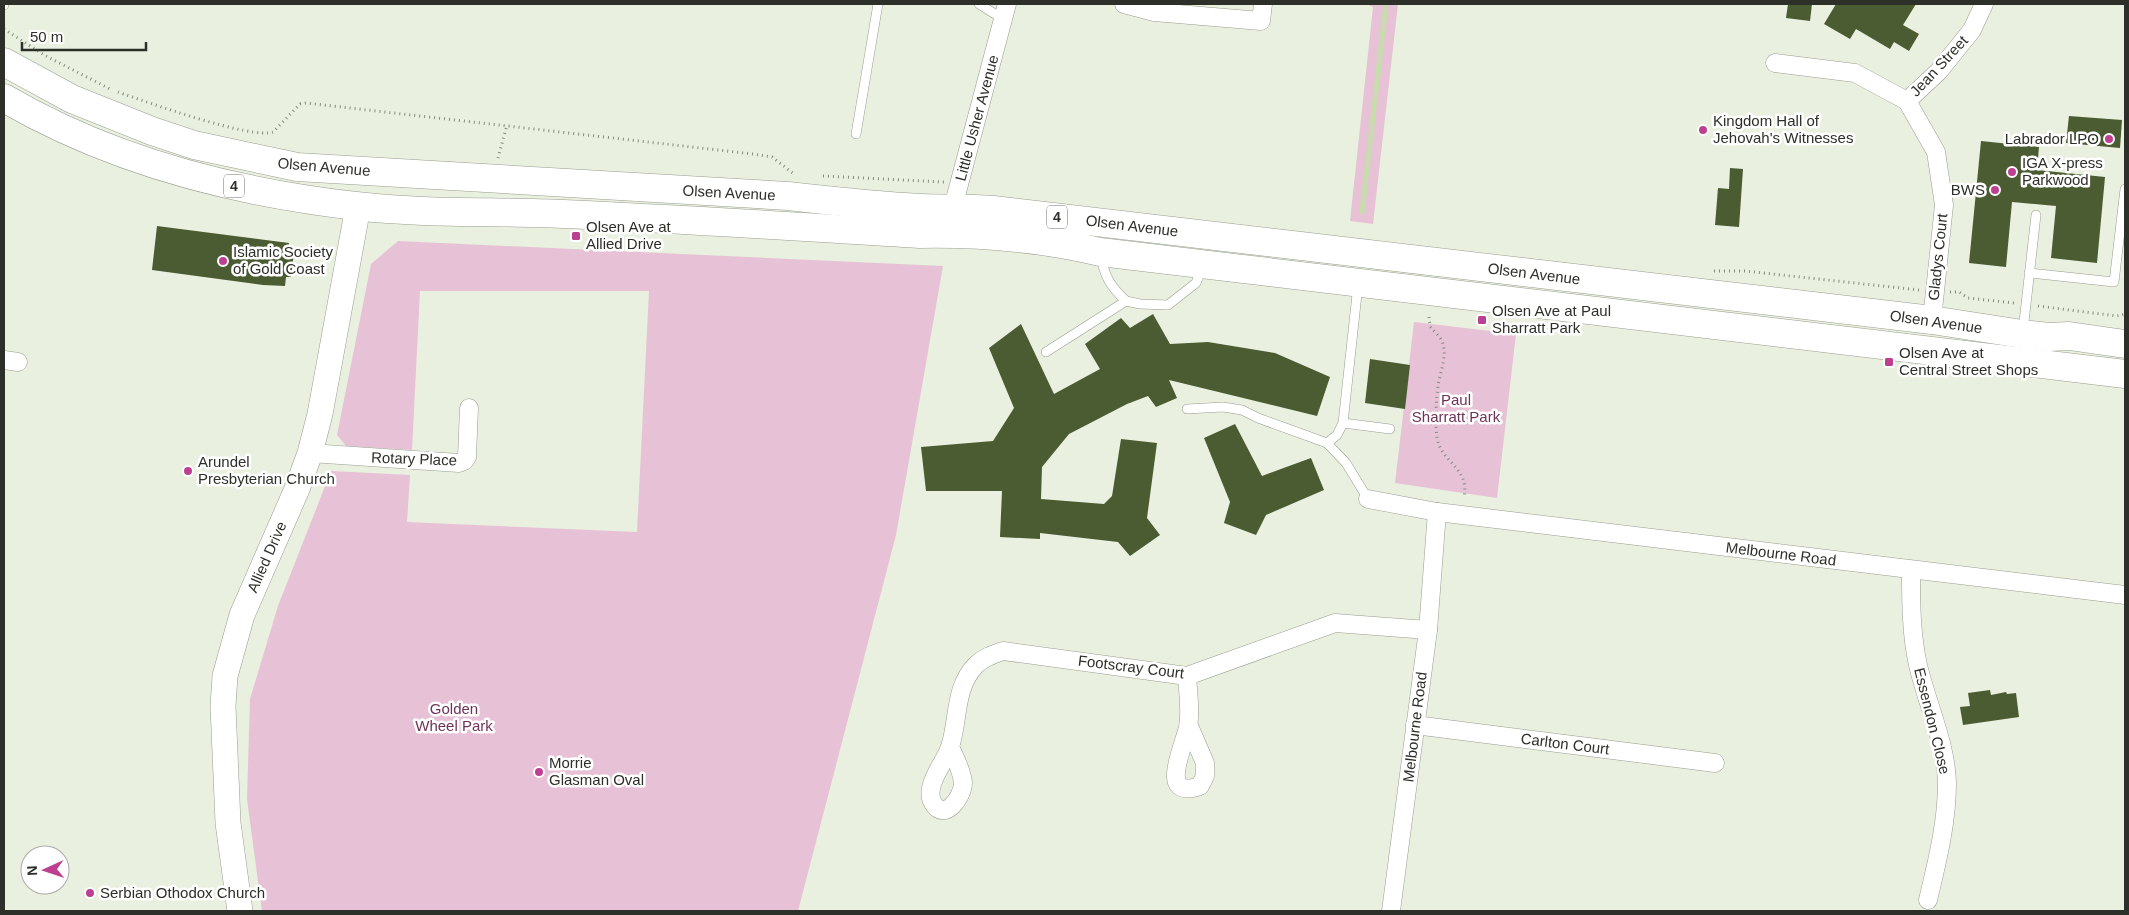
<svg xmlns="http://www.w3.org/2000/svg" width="2129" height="915" viewBox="0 0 2129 915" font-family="Helvetica,sans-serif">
<rect width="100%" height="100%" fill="#e9f0df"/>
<!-- green -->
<g fill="#e7c1d5">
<polygon points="1366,4 1398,4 1373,224 1350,221 1373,7"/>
<polygon points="398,241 943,266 896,535 798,911 262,911 247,799 250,699 278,606 331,471 410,475 407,522 637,532 649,291 420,291 412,450 346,446 337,435 371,264"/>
<polygon points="1414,322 1516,334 1497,498 1395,483"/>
</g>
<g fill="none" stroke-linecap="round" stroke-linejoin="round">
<!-- stream -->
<polyline stroke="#c8dbad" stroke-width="5" points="1362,212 1386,4"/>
</g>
<!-- building -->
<g fill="#4b5b32">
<polygon points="1788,4 1812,4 1810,21 1786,18"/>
<polygon points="1836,4 1916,4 1903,25 1919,34 1909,51 1894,42 1890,49 1856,29 1850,39 1824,24"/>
<polygon points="2069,116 2122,120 2120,148 2066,143"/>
<polygon points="1981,141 2039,147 2037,170 2105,177 2097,263 2051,258 2056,206 2012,202 2006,267 1969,263"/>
<polygon points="1730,168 1743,169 1739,227 1715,225 1718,188 1729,189"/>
<polygon points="157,226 289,243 288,252 294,252 291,277 286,277 285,286 263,285 152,270"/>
<polygon points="1153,314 1170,344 1208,342 1275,353 1330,377 1317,416 1169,380 1177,398 1156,407 1148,396 1127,404 1069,434 1042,467 1041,499 1104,504 1112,496 1121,439 1157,443 1147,518 1160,535 1130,556 1118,542 1040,533 1040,539 1000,537 1002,491 926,491 921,447 993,441 1014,408 989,348 1021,324 1054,394 1100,369 1085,344 1121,318 1130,328"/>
<polygon points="1370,359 1410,365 1405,409 1365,403"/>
<polygon points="1235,424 1262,476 1311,458 1324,490 1266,515 1256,535 1224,523 1230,502 1204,438"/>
<polygon points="1990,690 1991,695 2006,692 2007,694 2016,693 2019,717 1963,725 1960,707 1970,706 1968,693"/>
</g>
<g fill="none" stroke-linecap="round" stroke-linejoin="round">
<defs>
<g id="lane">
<polyline points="979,4 1003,19"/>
<polyline points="4,5 4,4"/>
<polyline points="856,134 878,4"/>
<polyline points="2029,273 2114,282 2125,189"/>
<polyline points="1358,285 1343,423 1390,429"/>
<polyline points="1126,301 1140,304 1168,305 1196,283 1202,268"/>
<polyline points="2023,331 2036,215"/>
<path d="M1046 352 1126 301C1110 286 1104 276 1101 255"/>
<polyline points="1187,409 1223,407 1242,410 1258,418 1327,443 1337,435 1343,423"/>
<polyline points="1327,443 1346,463 1368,499"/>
</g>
<g id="street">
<polyline points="1124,4 1154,12 1261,21 1263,4"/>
<polyline points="1775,63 1855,73 1907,101 1936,152 1944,205 1932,320"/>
<polyline points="1907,101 1939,71 1972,30 1984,4"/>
<polyline points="952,219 953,207 1007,4"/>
<polyline points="4,360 18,362"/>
<polyline points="310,453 459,463 464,461 467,457 469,408"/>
<polyline points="1368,499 1437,512 2125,595"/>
<path d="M1911 570C1911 601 1911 634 1918 665 1927 704 1946 743 1947 783 1947 823 1937 862 1928 900"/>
<path d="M1187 676C1188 692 1191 712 1188 727 1185 744 1156 801 1200 786L1205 776V763L1189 726"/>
<polyline points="1415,725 1715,763"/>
<path d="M950 747C955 758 962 770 963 783 963 796 945 823 933 803 923 787 945 762 950 747 959 719 954 687 976 665 984 657 994 654 1003 651L1187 676 1335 623 1428 630"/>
<polyline points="1391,911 1428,630 1437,512"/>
</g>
<polyline id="secondary" points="240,911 228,823 223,706 225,676 242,615 297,489 310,453 320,414 358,207"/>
<g id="primary">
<path d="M4 62 72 99 152 131 194 145 297 167 788 196C832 201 876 206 921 208 945 209 969 208 993 210L1932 320 2022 334 2049 337 2069 336 2125 344"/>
<path d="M4 98C112 161 232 192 356 206 425 214 494 211 563 214 682 219 801 227 920 234 980 233 1042 238 1100 252L2125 374"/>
</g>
</defs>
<!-- lane casing -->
<use href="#lane" stroke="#979e8e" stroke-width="10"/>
<!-- street casing -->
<use href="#street" stroke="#979e8e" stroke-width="19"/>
<!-- secondary casing -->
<use href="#secondary" stroke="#979e8e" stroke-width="26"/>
<!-- primary casing -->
<use href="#primary" stroke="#979e8e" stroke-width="29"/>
<!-- path -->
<g stroke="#858a7f" stroke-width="3" stroke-dasharray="1 4" stroke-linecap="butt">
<polyline points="4,29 44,55 110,89"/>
<path d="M118 92C144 101 252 140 273 132L300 104 306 103 753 154 772 157 794 174"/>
<polyline points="498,158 507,125"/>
<polyline points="823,176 944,182"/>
<polyline points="1714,271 1745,271 1919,290"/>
<polyline points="1950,292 1959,292 1968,298 2014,303"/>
<polyline points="2038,306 2117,316 2125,314"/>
<path d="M1429 317 1430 326C1433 331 1439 335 1442 341 1448 355 1440 372 1438 386 1436 403 1435 421 1437 437 1441 464 1470 466 1464 498"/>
</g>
<!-- lane -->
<use href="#lane" stroke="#fff" stroke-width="9"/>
<!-- street -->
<use href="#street" stroke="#fff" stroke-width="18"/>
<!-- secondary -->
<use href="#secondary" stroke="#fff" stroke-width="25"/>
<!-- primary -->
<use href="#primary" stroke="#fff" stroke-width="28"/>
</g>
<!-- markers -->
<g fill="#bd4090" stroke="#fff" stroke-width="2">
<circle cx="1703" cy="130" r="5"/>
<circle cx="2109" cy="139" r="5"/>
<circle cx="2012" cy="172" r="5"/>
<circle cx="1995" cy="190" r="5"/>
<rect x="571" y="231" width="10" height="10" rx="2.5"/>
<circle cx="223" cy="261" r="5"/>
<rect x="1477" y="315" width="10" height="10" rx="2.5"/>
<rect x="1884" y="357" width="10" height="10" rx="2.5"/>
<circle cx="188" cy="471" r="5"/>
<circle cx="539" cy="772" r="5"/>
<circle cx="90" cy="893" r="5"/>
</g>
<g text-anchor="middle" stroke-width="5" stroke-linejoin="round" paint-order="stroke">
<!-- shield labels -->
<g fill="#fff" stroke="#6c6d69" stroke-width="1">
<rect x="224" y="174.5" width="20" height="23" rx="4"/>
<rect x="1047" y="205.5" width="20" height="23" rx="4"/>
</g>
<g font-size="14" font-weight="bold" fill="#2d2f29">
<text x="234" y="191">4</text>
<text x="1057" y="222">4</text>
</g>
<!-- street labels -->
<g font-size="15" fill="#2d2f29" stroke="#fff">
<text transform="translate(1939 66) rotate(-47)" y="5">Jean Street</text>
<text transform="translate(977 118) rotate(-75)" y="5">Little Usher Avenue</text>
<text transform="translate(324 167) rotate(5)" y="5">Olsen Avenue</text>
<text transform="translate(729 193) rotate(3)" y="5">Olsen Avenue</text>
<text transform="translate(1132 226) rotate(7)" y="5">Olsen Avenue</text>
<text transform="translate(1938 257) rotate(-84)" y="5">Gladys Court</text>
<text transform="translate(1534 274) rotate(7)" y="5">Olsen Avenue</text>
<text transform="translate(1936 322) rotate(8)" y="5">Olsen Avenue</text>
<text transform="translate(414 459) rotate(2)" y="5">Rotary Place</text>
<text transform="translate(1781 554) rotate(7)" y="5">Melbourne Road</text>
<text transform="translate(267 557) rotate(-66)" y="5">Allied Drive</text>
<text transform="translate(1131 667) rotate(7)" y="5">Footscray Court</text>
<text transform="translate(1932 721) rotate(76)" y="5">Essendon Close</text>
<text transform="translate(1415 727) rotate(-83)" y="5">Melbourne Road</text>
<text transform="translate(1565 744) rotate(7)" y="5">Carlton Court</text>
</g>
<!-- poi labels -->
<g font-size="15" fill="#2d2f29" stroke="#fff" text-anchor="start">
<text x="1713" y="126">Kingdom Hall of<tspan x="1713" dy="17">Jehovah's Witnesses</tspan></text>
<text x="2099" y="144" text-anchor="end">Labrador LPO</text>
<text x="2022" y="168">IGA X-press<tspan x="2022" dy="17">Parkwood</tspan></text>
<text x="1985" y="195" text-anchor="end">BWS</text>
<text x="586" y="232">Olsen Ave at<tspan x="586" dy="17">Allied Drive</tspan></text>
<text x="233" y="257">Islamic Society<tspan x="233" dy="17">of Gold Coast</tspan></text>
<text x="1492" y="316">Olsen Ave at Paul<tspan x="1492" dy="17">Sharratt Park</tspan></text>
<text x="1899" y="358">Olsen Ave at<tspan x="1899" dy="17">Central Street Shops</tspan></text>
<text x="198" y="467">Arundel<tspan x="198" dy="17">Presbyterian Church</tspan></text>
<text x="549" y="768">Morrie<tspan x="549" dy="17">Glasman Oval</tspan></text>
<text x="100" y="898">Serbian Othodox Church</text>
</g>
<!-- park labels -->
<g font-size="15" fill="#6e3457" stroke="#fff">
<text x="1456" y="405">Paul<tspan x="1456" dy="17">Sharratt Park</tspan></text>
<text x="454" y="714">Golden<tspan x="454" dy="17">Wheel Park</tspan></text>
</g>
</g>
<!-- border -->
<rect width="2129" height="915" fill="none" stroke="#2d2f29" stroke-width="10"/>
<!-- north arrow -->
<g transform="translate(45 870) rotate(267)"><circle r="24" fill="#ffffff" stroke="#abaca9"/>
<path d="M0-4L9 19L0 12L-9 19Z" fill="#bd4090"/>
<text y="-8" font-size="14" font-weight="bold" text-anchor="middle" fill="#2d2f29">N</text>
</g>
<!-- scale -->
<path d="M22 42v8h124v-8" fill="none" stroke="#2d2f29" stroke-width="2.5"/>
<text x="30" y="42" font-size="15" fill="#2d2f29" stroke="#ffffff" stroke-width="4" paint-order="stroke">50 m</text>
</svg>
